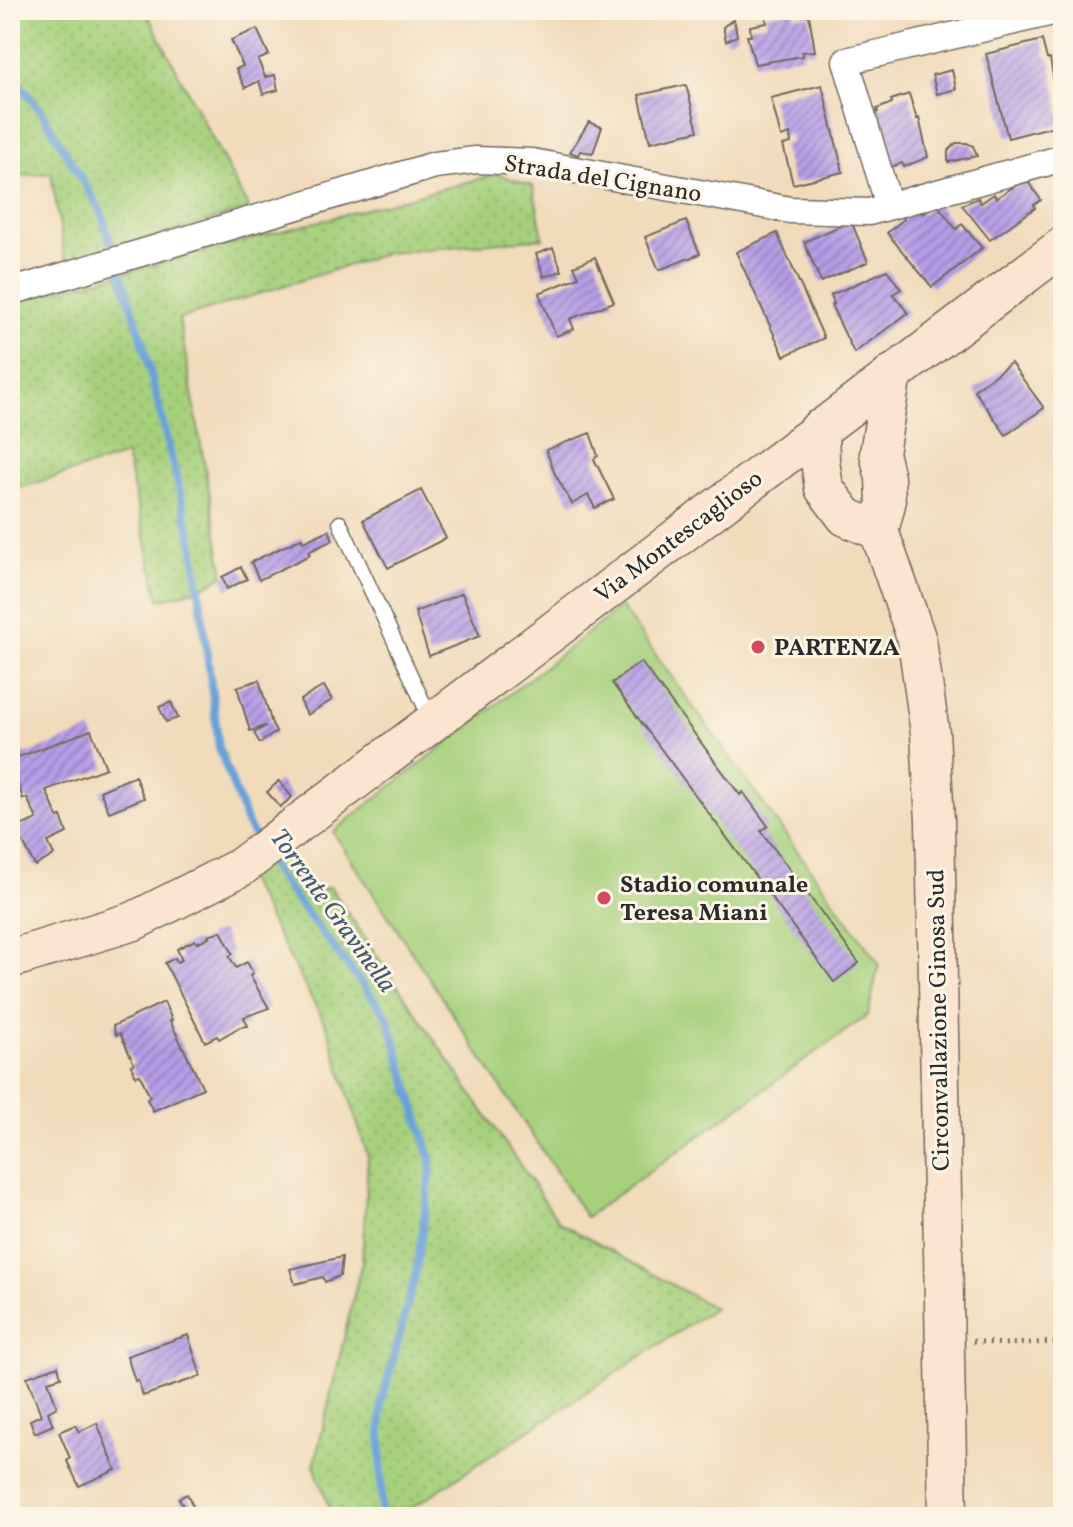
<svg xmlns="http://www.w3.org/2000/svg" width="1073" height="1527" viewBox="0 0 1073 1527" font-family="Vollkorn,serif">
<defs>
<pattern id="green-dots" width="8" height="8" patternUnits="userSpaceOnUse" patternTransform="scale(2)"><rect width="8" height="8" fill="#a6d07c"/><path d="M2 2h.1M6 6h.1" fill="none" stroke="#8fb36b" stroke-width="1.8" stroke-linecap="round"/></pattern>
<pattern id="building-hatch" width="6" height="6" patternUnits="userSpaceOnUse" patternTransform="scale(2)"><rect width="6" height="6" fill="#b69de6"/><path d="M-1 1l2-2M0 6l6-6M5 7l2-2" fill="none" stroke="#9480bb"/></pattern>
</defs>
<rect width="100%" height="100%" fill="#fcf5e5"/>
<filter id="ink" filterUnits="userSpaceOnUse"><feTurbulence type="fractalNoise" baseFrequency=".0125" numOctaves="2"/><feDisplacementMap in="SourceGraphic" scale="16" xChannelSelector="R" yChannelSelector="G"/><feConvolveMatrix kernelMatrix="1 2 1 2 8 2 1 2 1" color-interpolation-filters="sRGB"/></filter>
<filter id="wash" filterUnits="userSpaceOnUse"><feTurbulence type="fractalNoise" baseFrequency=".006" numOctaves="4" result="noise"/><feDisplacementMap in="SourceGraphic" scale="32" xChannelSelector="R" yChannelSelector="G"/><feGaussianBlur stdDeviation="1.8" result="paint"/><feColorMatrix in="noise" values="0 0 0 0 0 0 0 0 0 0 0 0 0 0 0 0 0 1.4 0 .05"/><feComposite in="paint" operator="in"/></filter>
<g filter="url(#wash)">
<rect width="100%" height="100%" fill="#f1dbbb"/>
<!-- green -->
<g fill="url(#green-dots)" stroke="#687e54" stroke-width="2">
<polygon points="10,10 149,10 147,13 249,209 66,264 51,173 10,177"/>
<polygon points="497,174 533,186 543,238 387,253 179,319 224,576 199,589 159,600 126,455 10,491 10,303"/>
<polygon points="284,850 314,891 330,887 559,1222 714,1308 398,1517 333,1517 314,1466 362,1261 368,1157 327,1027 247,878"/>
</g>
<!-- pitch -->
<polygon fill="#a6d07c" stroke="#687e54" stroke-width="2" points="621,607 879,964 868,1015 586,1217 333,832"/>
<g fill="none" stroke-linecap="round" stroke-linejoin="round">
<!-- stream -->
<g stroke="#69a1d7" stroke-width="8">
<polyline points="10,72 42,112 101,212 142,338 194,550 219,748 247,823 258,842"/>
<polyline points="268,860 276,874 387,1016 432,1163 416,1272 381,1405 381,1517"/>
</g>
</g>
<g id="blocks">
<!-- building -->
<g fill="url(#building-hatch)">
<polygon points="794,10 795,16 809,15 815,51 802,52 803,56 755,64 747,36 751,36 750,26 767,23 765,15"/>
<polygon points="734,19 737,36 726,41 723,27"/>
<polygon points="257,29 269,55 258,60 265,77 275,75 278,90 263,94 259,81 245,88 236,69 243,66 231,40"/>
<polygon points="1042,40 1047,59 1050,59 1062,124 1008,138 986,54"/>
<polygon points="952,70 956,89 937,94 932,75"/>
<polygon points="686,85 698,131 650,142 639,95"/>
<polygon points="822,85 843,172 793,184 783,145 791,143 790,134 781,137 771,98"/>
<polygon points="909,94 917,119 919,118 928,157 904,167 902,163 889,168 872,115 878,112 877,109 892,103 891,100"/>
<polygon points="589,122 602,127 593,153 580,151 578,155 570,152"/>
<polygon points="956,143 967,143 973,146 977,156 948,162 948,151"/>
<polygon points="1026,179 1041,200 1034,205 1035,208 990,240 962,205 978,198 981,203 994,194 996,198"/>
<polygon points="936,203 956,229 962,224 982,248 932,287 887,233 904,219 903,215 916,205 923,214"/>
<polygon points="686,221 700,254 659,270 645,237"/>
<polygon points="851,221 868,262 821,282 804,242"/>
<polygon points="777,233 824,338 784,356 736,252"/>
<polygon points="553,248 562,271 544,277 536,254"/>
<polygon points="595,257 614,302 570,319 574,329 556,336 539,293 579,277 574,266"/>
<polygon points="887,270 901,289 893,294 908,313 854,353 831,305 834,304 831,295"/>
<polygon points="1011,363 1044,408 1006,435 974,390"/>
<polygon points="590,433 598,456 594,459 614,499 595,508 588,495 572,504 555,474 546,450"/>
<polygon points="421,490 446,538 388,568 363,520"/>
<polygon points="329,530 333,540 308,552 310,555 259,580 251,562 302,538 303,542"/>
<polygon points="241,567 247,579 227,589 222,577"/>
<polygon points="462,593 480,636 429,656 415,612"/>
<polygon points="641,662 740,795 743,792 768,826 761,831 859,963 834,982 612,683"/>
<polygon points="259,680 272,724 276,732 260,743 254,733 266,726 250,731 237,687"/>
<polygon points="324,686 332,700 307,715 300,700"/>
<polygon points="171,702 178,718 166,722 159,707"/>
<polygon points="91,730 106,768 46,790 58,818 61,816 67,833 48,842 54,855 35,866 16,828 37,819 27,798 23,799 10,760"/>
<polygon points="135,776 144,798 109,812 100,791"/>
<polygon points="279,781 292,797 280,807 267,792"/>
<polygon points="221,931 233,954 229,956 236,968 247,962 253,973 250,976 269,1008 244,1017 248,1026 240,1027 219,1039 217,1036 205,1042 165,963 175,958 177,962 182,960 177,949 195,940 197,943 209,937 208,935"/>
<polygon points="164,1002 172,1020 170,1021 203,1088 153,1111 147,1099 150,1097 140,1075 136,1076 131,1065 134,1064 120,1033 116,1035 113,1026"/>
<polygon points="342,1257 340,1276 325,1282 323,1277 295,1284 290,1269"/>
<polygon points="188,1335 201,1376 143,1396 138,1380 135,1381 127,1356"/>
<polygon points="58,1366 61,1377 48,1381 57,1407 48,1412 53,1425 35,1433 30,1420 41,1415 27,1377"/>
<polygon points="97,1423 116,1470 79,1486 67,1461 70,1458 59,1432 75,1425 79,1432"/>
<polygon points="187,1494 194,1508 186,1512 179,1498"/>
</g>
</g>
</g>
<g filter="url(#ink)">
<use href="#blocks" fill-opacity="0" stroke="#70695d" stroke-width="2"/>
<g fill="none" stroke-linecap="round" stroke-linejoin="round">
<defs>
<polyline id="lane" points="340,523 432,722"/>
<g id="street">
<polyline points="889,206 846,61 1061,10"/>
<polyline points="10,292 435,165 476,160 532,162 790,210 869,212 1063,158"/>
</g>
<g id="secondary">
<polyline points="892,374 879,453 885,478 886,504 879,531 917,640 930,733 935,821 948,1517"/>
<polyline points="819,429 820,461 824,488 846,517 879,531"/>
<polyline points="10,959 134,921 241,867 1063,246"/>
</g>
</defs>
<!-- lane casing -->
<use href="#lane" stroke="#70695d" stroke-width="17"/>
<!-- street casing -->
<use href="#street" stroke="#70695d" stroke-width="29"/>
<!-- secondary casing -->
<use href="#secondary" stroke="#70695d" stroke-width="41"/>
<!-- path -->
<polyline stroke="#70695d" stroke-width="5" stroke-dasharray="2 6" stroke-linecap="butt" points="973,1341 1003,1344 1063,1342"/>
<!-- lane -->
<use href="#lane" stroke="#fff" stroke-width="14"/>
<!-- street -->
<use href="#street" stroke="#fff" stroke-width="26"/>
<!-- secondary -->
<use href="#secondary" stroke="#fce5d0" stroke-width="38"/>
</g>
</g>
<!-- markers -->
<g fill="#d1495b" stroke="#fcf5e5" stroke-width="3">
<circle cx="758" cy="647" r="8"/>
<circle cx="604" cy="898" r="8"/>
</g>
<g text-anchor="middle" stroke-width="6" stroke-linejoin="round" paint-order="stroke">
<!-- street labels -->
<g font-size="24" fill="#2b2b2b" stroke="#fcf5e5">
<text transform="translate(603 178) rotate(9)" y="8">Strada del Cignano</text>
<text transform="translate(678 536) rotate(-37)" y="8">Via Montescaglioso</text>
<text transform="translate(938 1020) rotate(-91)" y="8">Circonvallazione Ginosa Sud</text>
</g>
<!-- poi labels -->
<g font-size="24" font-weight="bold" fill="#2b2b2b" stroke="#fcf5e5" text-anchor="start">
<text x="774" y="655">PARTENZA</text>
<text x="620" y="892">Stadio comunale<tspan x="620" dy="28">Teresa Miani</tspan></text>
</g>
<!-- water labels -->
<g font-size="26" font-style="italic" fill="#445a70" stroke="#fcf5e5">
<text transform="translate(334 910) rotate(54)" y="9">Torrente Gravinella</text>
</g>
</g>
<!-- margin -->
<rect width="1073" height="1527" fill="none" stroke="#fcf5e5" stroke-width="40"/>
</svg>
